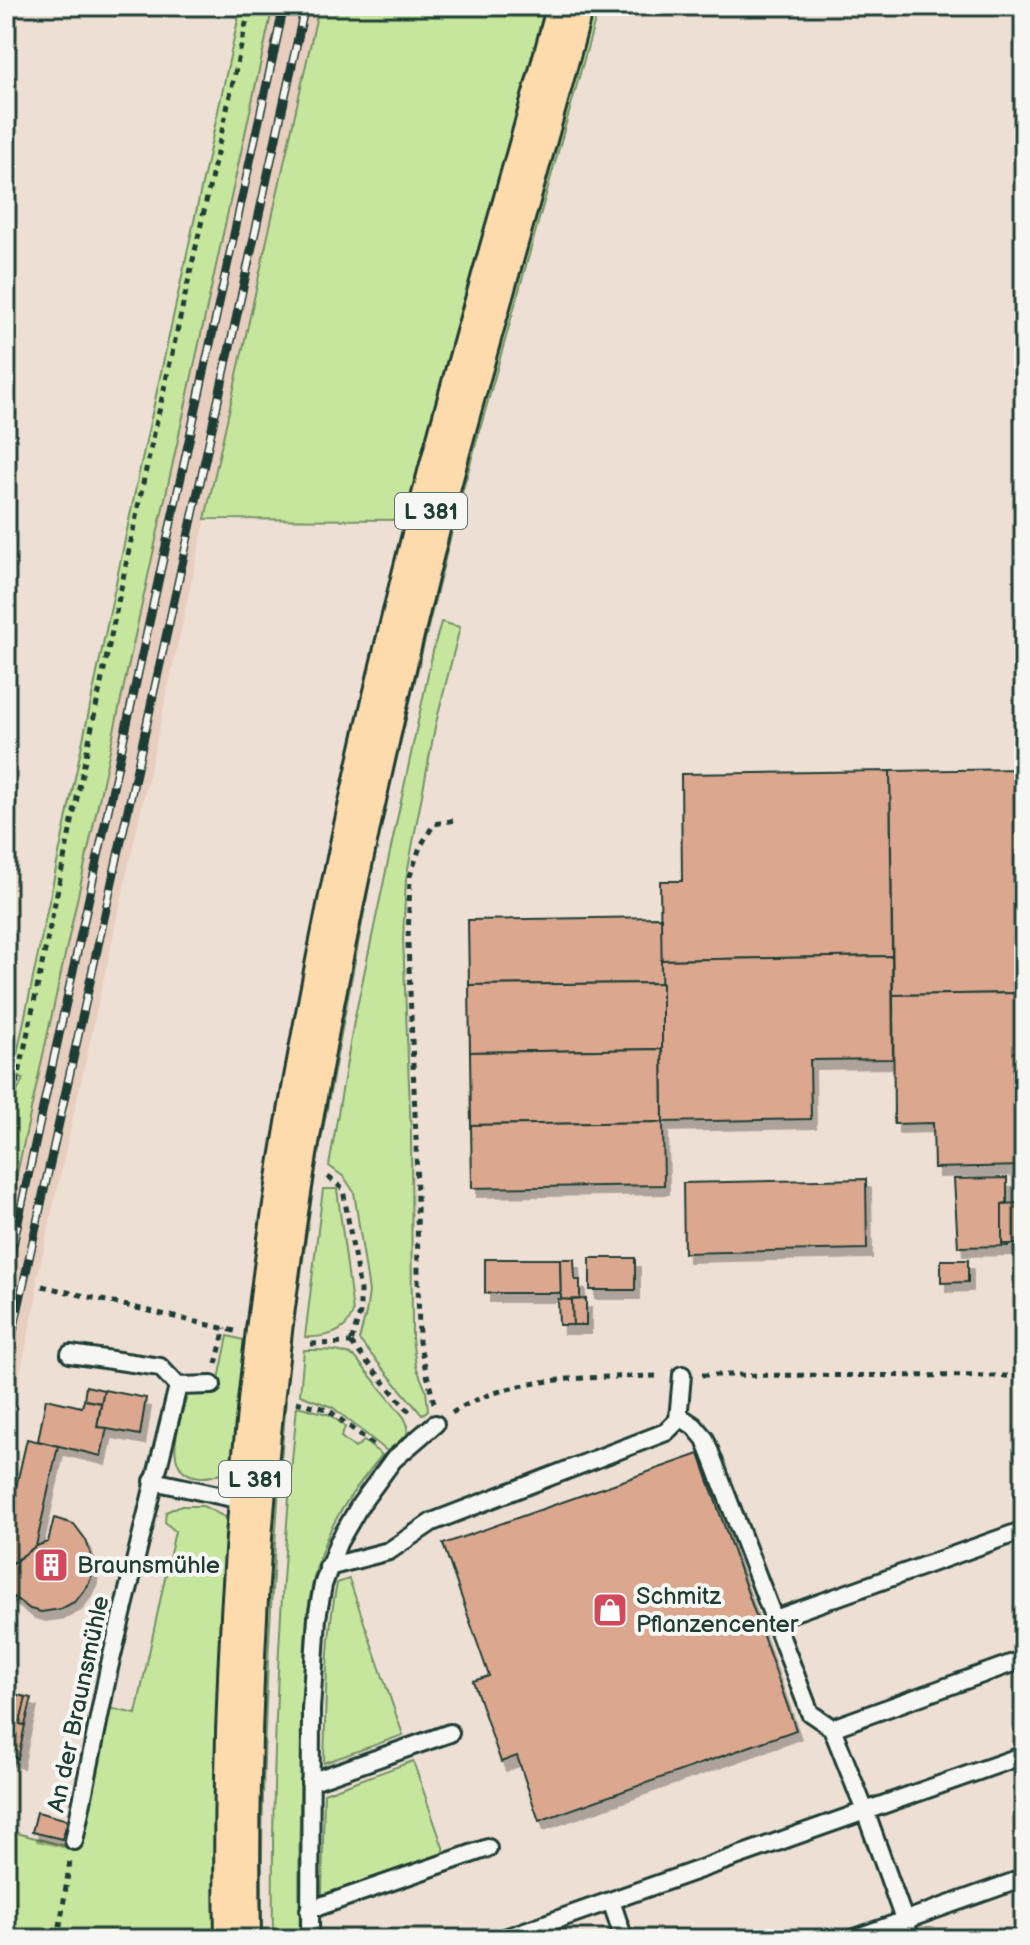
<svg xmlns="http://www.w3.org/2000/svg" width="1030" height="1945" viewBox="0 0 1030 1945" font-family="'Balsamiq Sans',sans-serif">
<defs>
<filter id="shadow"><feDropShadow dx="5" dy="9" stdDeviation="0" flood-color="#0004"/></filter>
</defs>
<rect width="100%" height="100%" fill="#eedfd4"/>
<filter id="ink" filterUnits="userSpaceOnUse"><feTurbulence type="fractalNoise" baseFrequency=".0125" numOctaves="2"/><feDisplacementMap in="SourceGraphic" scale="16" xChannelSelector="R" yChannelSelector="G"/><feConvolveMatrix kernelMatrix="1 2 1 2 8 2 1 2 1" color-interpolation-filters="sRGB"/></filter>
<g filter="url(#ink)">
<!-- built -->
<polygon fill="#e8cebf" points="273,6 319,6 37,1280 37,1295 6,1439 6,1224"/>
<!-- green -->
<g fill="#c7e69d" stroke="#739268" stroke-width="2">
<polygon points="241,6 273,6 6,1224 6,1116 23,1079 13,1073 139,473"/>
<polygon points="319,6 555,6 413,520 205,519"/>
<polygon points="588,6 599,6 457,511 420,660 380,828 316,1167 299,1288 296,1272 309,1165 406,682"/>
<polygon points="441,622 460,627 435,727 406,879 403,939 411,1134 412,1339 416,1366 426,1391 428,1410 422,1415 359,1340 366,1313 369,1292 354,1192 344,1177 329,1166 354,1021 433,651"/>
<path d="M323 1189H337L353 1312C351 1317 349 1322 346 1325 337 1335 318 1338 305 1337Z"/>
<path d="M228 1336 251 1342 233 1463C223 1473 214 1478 200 1477 157 1473 182 1418 188 1392L217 1389Z"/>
<path d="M304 1350C322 1350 339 1349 355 1357L404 1417 408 1426 407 1435 387 1451 332 1407 300 1395Z"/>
<path d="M286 1400C271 1579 260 1759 262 1939H255L258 1735 278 1421Z"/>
<path d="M297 1406 331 1415 345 1427 341 1437 355 1448 364 1441 382 1455C360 1482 338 1510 325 1542 303 1597 304 1660 302 1718 300 1792 298 1865 300 1939H273C271 1761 280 1583 297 1406Z"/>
<polygon points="179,1506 203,1506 231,1520 221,1939 6,1939 6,1830 79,1850 109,1708 136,1714 175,1531 165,1522 166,1512"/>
<path d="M349 1579 403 1735 324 1763C326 1703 325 1642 337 1583Z"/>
<polygon points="413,1761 445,1853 322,1896 324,1793"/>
</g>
<!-- building -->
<g fill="#dba88f" stroke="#1f3d34" stroke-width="2" filter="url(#shadow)">
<polygon points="1024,769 1024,993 893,995 890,771"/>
<polygon points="890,771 892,956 661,960 660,881 682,881 681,774"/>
<polygon points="661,917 662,983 469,985 468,920"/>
<polygon points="892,956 893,1059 810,1060 811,1119 663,1122 661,960"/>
<polygon points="662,983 662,1049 470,1052 469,985"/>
<polygon points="1024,993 1024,1166 934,1168 933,1123 894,1124 893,995"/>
<polygon points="662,1049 663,1122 471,1125 470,1052"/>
<polygon points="663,1122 664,1185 472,1188 471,1125"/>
<polygon points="1007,1178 1007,1203 1002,1204 1002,1244 1008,1244 1008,1246 958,1247 954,1179"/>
<polygon points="866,1179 867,1249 684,1253 683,1183"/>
<polygon points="1020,1203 1021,1244 1002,1244 1002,1204"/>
<rect x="590" y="1258" width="45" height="32"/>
<polygon points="485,1259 560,1259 561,1293 485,1293"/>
<polygon points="560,1259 574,1259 575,1280 580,1280 580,1299 561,1300"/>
<polygon points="941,1260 968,1260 968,1282 941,1283"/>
<polygon points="558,1299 572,1300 573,1325 559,1325"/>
<polygon points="586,1299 586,1325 573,1325 572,1300"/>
<polygon points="86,1386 104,1390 101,1403 84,1400"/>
<polygon points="104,1390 146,1398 140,1435 97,1427"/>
<polygon points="46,1399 82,1407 84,1400 101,1403 97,1427 107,1428 101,1456 38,1441"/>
<polygon points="27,1439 58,1446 36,1546 6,1568 6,1531"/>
<polygon points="699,1454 796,1730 539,1821 517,1756 501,1762 473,1681 489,1676 443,1544"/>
<polygon points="54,1518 74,1524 86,1540 93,1562 92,1575 88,1585 76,1601 61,1609 41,1612 30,1609 12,1596 6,1589 6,1568 36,1546 48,1542"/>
<polygon points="6,1692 26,1697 20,1724 25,1725 18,1759 6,1756"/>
<polygon points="26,1697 32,1698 25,1725 20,1724"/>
<polygon points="37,1812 68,1820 62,1839 32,1832"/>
</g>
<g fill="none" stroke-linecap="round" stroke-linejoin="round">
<defs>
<g id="service">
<polyline points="70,1354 160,1367 178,1386 212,1385"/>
<polyline points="679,1416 694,1426 705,1439 810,1713 832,1728 865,1811 911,1939"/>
<polyline points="153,1481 251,1502"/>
<polyline points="328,1567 389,1551 432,1522 666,1432 678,1420 682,1375"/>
<polyline points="775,1619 1024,1530"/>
<polyline points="832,1728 1024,1659"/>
<polyline points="310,1782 450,1733"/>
<polyline points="74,1841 109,1668 178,1386"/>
<polyline points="611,1901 624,1939"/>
<polyline points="309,1910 488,1848"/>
<polyline points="310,1939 311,1709 317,1618 323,1585 338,1543 360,1505 393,1460 435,1424"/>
<polyline points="502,1939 1024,1755"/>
<polyline points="852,1939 1024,1878"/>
</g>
<path id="primary" d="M238 1939C233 1682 252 1414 293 1160 329 942 377 725 431 512 474 342 526 175 570 6"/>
</defs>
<!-- service casing -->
<use href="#service" stroke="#1f3d34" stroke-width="22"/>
<!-- primary casing -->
<use href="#primary" stroke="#1f3d34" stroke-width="50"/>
<!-- path -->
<g stroke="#1f3d34" stroke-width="5" stroke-dasharray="6 6" stroke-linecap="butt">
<polyline points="6,1105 18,1079 145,474 250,6"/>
<polyline points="328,1177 343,1189 360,1290 360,1313 351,1343"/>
<polyline points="42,1286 235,1331"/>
<polyline points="351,1343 412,1415"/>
<polyline points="311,1344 351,1343"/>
<polyline points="216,1364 225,1328"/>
<polyline points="702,1375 1024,1376"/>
<polyline points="296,1402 327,1409 376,1447"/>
<polyline points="434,1403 419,1342 416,1137 408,943 410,876 420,847 434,824 456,820"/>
<path d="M452 1413C513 1374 591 1378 660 1376"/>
<polyline points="58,1939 70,1861"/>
</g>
<!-- service -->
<use href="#service" stroke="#f6f6f2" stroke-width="16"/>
<!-- primary -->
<use href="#primary" stroke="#fddbac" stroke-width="44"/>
<defs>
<g id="rail">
<polyline points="6,1277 284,6"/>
<polyline points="6,1363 305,6"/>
</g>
</defs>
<!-- rail casing -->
<use href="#rail" stroke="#1f3d34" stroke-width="9"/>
<!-- rail -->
<use href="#rail" stroke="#f6f6f2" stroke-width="6" stroke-dasharray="18" stroke-linecap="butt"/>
</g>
</g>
<!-- icons -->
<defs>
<symbol id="building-square" viewBox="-11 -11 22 22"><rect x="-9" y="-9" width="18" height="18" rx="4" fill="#d1495b" stroke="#f6f6f2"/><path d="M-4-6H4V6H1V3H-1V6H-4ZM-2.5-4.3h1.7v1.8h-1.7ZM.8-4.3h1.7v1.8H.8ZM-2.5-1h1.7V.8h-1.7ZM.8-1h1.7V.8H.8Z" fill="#fff"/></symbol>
<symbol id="shop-square" viewBox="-11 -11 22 22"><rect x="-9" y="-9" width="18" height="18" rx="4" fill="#d1495b" stroke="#f6f6f2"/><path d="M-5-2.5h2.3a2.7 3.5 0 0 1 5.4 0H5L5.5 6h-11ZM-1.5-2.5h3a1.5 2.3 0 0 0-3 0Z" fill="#fff"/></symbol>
</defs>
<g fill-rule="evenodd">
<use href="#building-square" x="31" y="1545" width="40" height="40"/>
<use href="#shop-square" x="590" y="1590" width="40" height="40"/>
</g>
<g text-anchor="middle" stroke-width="8" stroke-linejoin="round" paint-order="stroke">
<!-- shield labels -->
<g fill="#f6f6f2" stroke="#60746d" stroke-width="2">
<rect x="395" y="493" width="72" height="36" rx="6"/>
<rect x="219" y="1461" width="72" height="36" rx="6"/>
</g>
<g font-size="22" font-weight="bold" fill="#1f3d34">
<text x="431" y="519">L 381</text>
<text x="255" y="1487">L 381</text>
</g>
<!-- poi labels -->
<g font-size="24" fill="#1f3d34" stroke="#f6f6f2" text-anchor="start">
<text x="77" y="1573">Braunsmühle</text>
<text x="636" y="1604">Schmitz<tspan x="636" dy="28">Pflanzencenter</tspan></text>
</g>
<!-- street labels -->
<g font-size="24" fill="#1f3d34" stroke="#f6f6f2">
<text transform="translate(78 1704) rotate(-78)" y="8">An der Braunsmühle</text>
</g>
</g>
<!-- margin -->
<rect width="1030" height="1945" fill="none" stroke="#f6f6f2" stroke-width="32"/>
<rect x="16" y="16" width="998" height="1913" fill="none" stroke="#1f3d34" stroke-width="3" filter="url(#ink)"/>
</svg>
